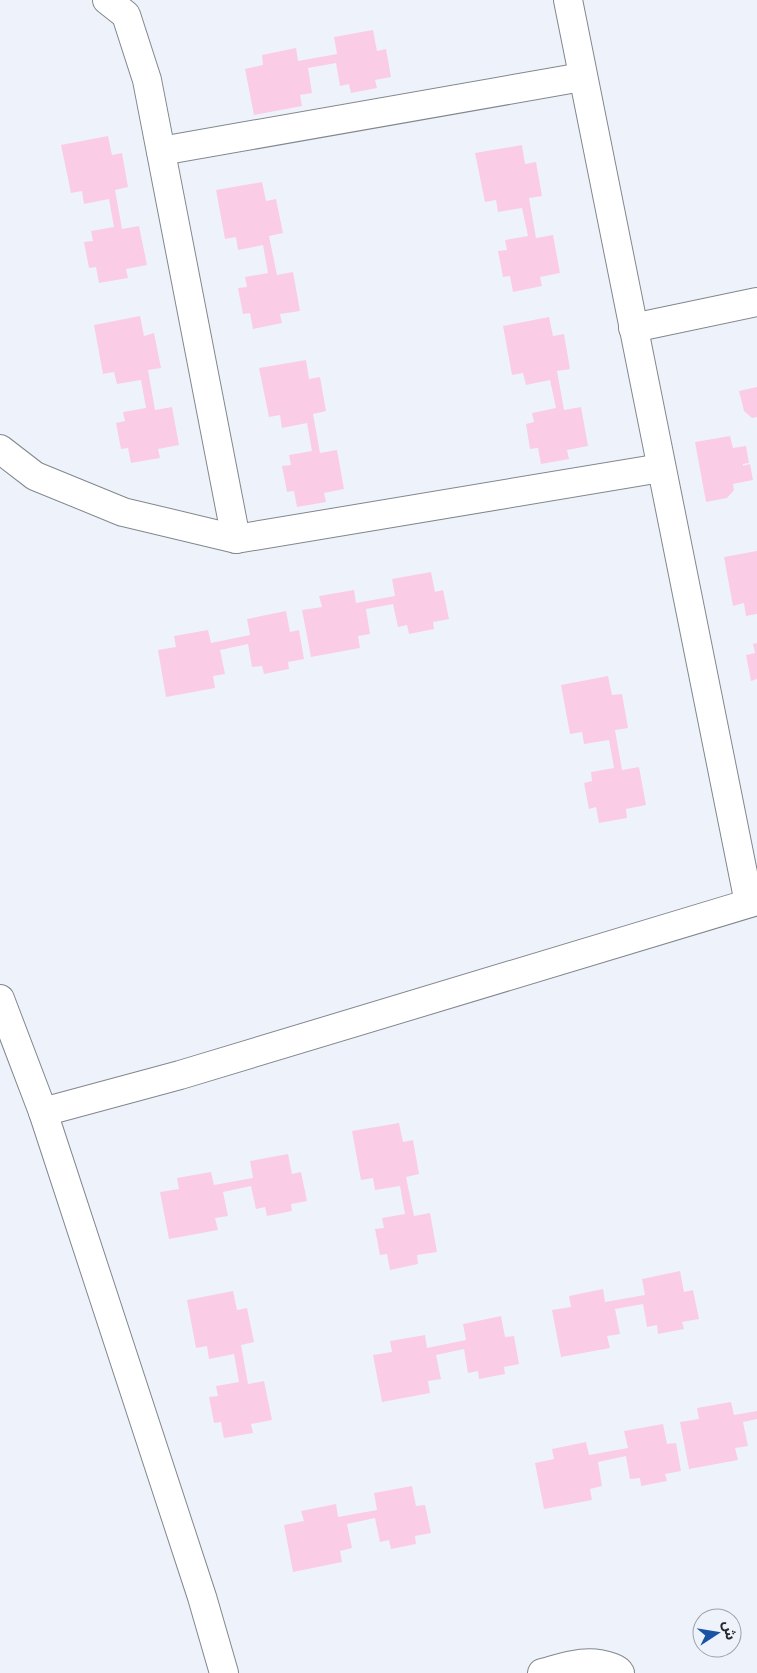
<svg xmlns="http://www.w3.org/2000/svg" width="757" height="1673" viewBox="0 0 757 1673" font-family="'Titillium Web','Noto Sans Arabic',sans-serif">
<rect width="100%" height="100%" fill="#eef3fb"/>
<!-- building -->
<g fill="#fbcce6">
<polygon points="373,30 377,51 386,49 391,77 375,80 377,88 351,93 349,84 340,86 336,63 308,68 312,93 300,95 302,106 254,115 245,69 263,65 262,55 296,48 298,61 337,54 334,37"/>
<polygon points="108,136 112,155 122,153 128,187 115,190 122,229 139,226 147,265 126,269 128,278 99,283 96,267 89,268 84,242 93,241 91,231 114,227 109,199 84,204 82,191 71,193 61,145"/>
<polygon points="522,145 525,164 536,162 542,196 529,198 536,238 553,235 560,273 540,277 542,286 513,292 510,276 503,277 498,251 507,250 505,240 528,236 522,208 498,212 496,200 485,202 475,153"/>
<polygon points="262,182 266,201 276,199 283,233 269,236 277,275 293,272 300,311 280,314 282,323 253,329 250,313 243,314 238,288 247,287 245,277 268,273 263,245 238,250 236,237 225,239 216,190"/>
<polygon points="140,316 144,336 154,333 161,368 148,370 155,410 172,407 179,445 158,449 160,458 131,463 128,448 121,449 116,423 125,421 123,412 146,408 141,380 117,384 114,372 103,374 94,325"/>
<polygon points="549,317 553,336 564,334 570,369 557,371 564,410 581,407 588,446 567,450 569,459 541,464 538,448 530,449 526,424 534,422 532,413 556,408 550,380 526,385 523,373 512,375 503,326"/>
<polygon points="306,360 309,379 320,377 326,411 313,414 320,453 337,450 344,489 324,493 326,502 297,507 294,491 287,492 282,466 291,465 289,455 312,451 307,423 282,428 280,415 269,417 259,368"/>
<polygon points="757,387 757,417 752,418 744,411 739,391"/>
<polygon points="730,436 733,448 746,446 749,463 743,464 743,466 750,464 753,480 733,484 734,490 727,498 706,502 695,442"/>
<polygon points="757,551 757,614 746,616 744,603 733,606 724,557"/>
<polygon points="431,572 435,592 443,590 449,619 433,622 434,629 409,634 407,625 398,627 393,604 366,609 370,634 358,636 360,648 311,657 302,610 322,607 319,596 354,590 356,603 395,596 392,579"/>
<polygon points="286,611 290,632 299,630 304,659 288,662 289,669 264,674 262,666 252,667 248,644 220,650 225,674 213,676 215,688 166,697 158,650 176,647 174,636 208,630 211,643 250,635 247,619"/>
<polygon points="757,643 757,679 751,681 746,655 755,653 753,644"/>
<polygon points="608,676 612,695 622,694 628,728 615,730 622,770 639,767 646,805 626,809 627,818 599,823 596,807 589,809 584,783 592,781 591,772 614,768 609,740 584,744 582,732 570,734 561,685"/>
<polygon points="399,1123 403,1142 413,1140 419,1174 406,1177 414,1216 430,1213 437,1252 417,1255 418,1264 390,1270 387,1254 380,1255 375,1229 384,1228 382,1218 405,1214 400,1186 375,1190 373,1178 361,1180 352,1131"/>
<polygon points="288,1154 292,1174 301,1172 307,1201 291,1204 292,1211 267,1216 265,1207 256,1209 251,1186 223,1192 228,1216 215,1218 218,1230 169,1239 160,1192 179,1189 177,1178 211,1172 214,1185 253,1178 250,1161"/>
<polygon points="680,1271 684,1292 693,1290 699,1319 682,1322 684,1329 658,1334 657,1325 647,1327 643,1304 615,1309 620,1334 607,1336 610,1348 561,1357 552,1310 571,1307 569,1296 603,1289 605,1302 645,1295 642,1279"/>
<polygon points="233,1291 237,1310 247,1308 254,1342 241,1345 248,1384 264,1381 272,1420 251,1424 253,1433 224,1438 221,1422 214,1423 209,1397 218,1396 216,1386 239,1382 234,1354 209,1359 207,1346 196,1348 187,1300"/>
<polygon points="501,1316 505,1337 514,1336 519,1364 504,1367 505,1374 479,1379 478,1371 468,1373 464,1349 436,1355 441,1379 428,1381 430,1393 382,1402 373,1355 392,1352 390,1341 425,1335 427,1348 466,1340 463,1324"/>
<polygon points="731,1402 734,1415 757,1411 757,1419 743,1422 748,1446 735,1448 738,1460 689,1469 680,1422 699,1419 697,1408"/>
<polygon points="663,1424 667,1444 676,1443 681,1471 665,1474 667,1481 641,1486 640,1478 630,1479 626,1456 598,1462 602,1486 590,1489 592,1500 544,1509 535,1463 554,1459 552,1449 586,1442 589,1455 628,1448 624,1431"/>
<polygon points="412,1486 416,1506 425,1505 431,1533 415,1536 416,1544 391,1549 389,1540 380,1542 375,1518 347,1524 352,1548 340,1551 342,1562 293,1572 284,1525 304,1521 301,1511 336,1504 338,1517 377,1510 374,1493"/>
</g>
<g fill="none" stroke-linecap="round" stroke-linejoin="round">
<defs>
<g id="minor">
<polyline points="107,0 126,15 147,80 236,539"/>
<polyline points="568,0 749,903"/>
<polyline points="161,151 582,77"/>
<polyline points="633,328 757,302"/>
<polyline points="0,449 35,476 123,512 236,539 661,468"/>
<path d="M542 1673C565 1667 587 1658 611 1667 615 1669 618 1669 620 1673"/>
</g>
<g id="tertiary">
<polyline points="0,999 43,1112 202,1597 224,1673"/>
<polyline points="43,1112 180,1075 757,901"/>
</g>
</defs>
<!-- minor casing -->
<use href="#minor" stroke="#82878e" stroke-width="30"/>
<!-- tertiary casing -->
<use href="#tertiary" stroke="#82878e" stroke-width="30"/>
<!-- minor -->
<use href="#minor" stroke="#fff" stroke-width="28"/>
<!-- tertiary -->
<use href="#tertiary" stroke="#fff" stroke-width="28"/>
</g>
<!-- north arrow -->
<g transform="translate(717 1633) rotate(78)"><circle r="24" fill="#eef3fb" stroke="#9ea2a8"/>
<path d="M0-4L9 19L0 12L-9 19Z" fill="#1853a4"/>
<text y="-8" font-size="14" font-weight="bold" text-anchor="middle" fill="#26282b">ش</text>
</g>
</svg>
